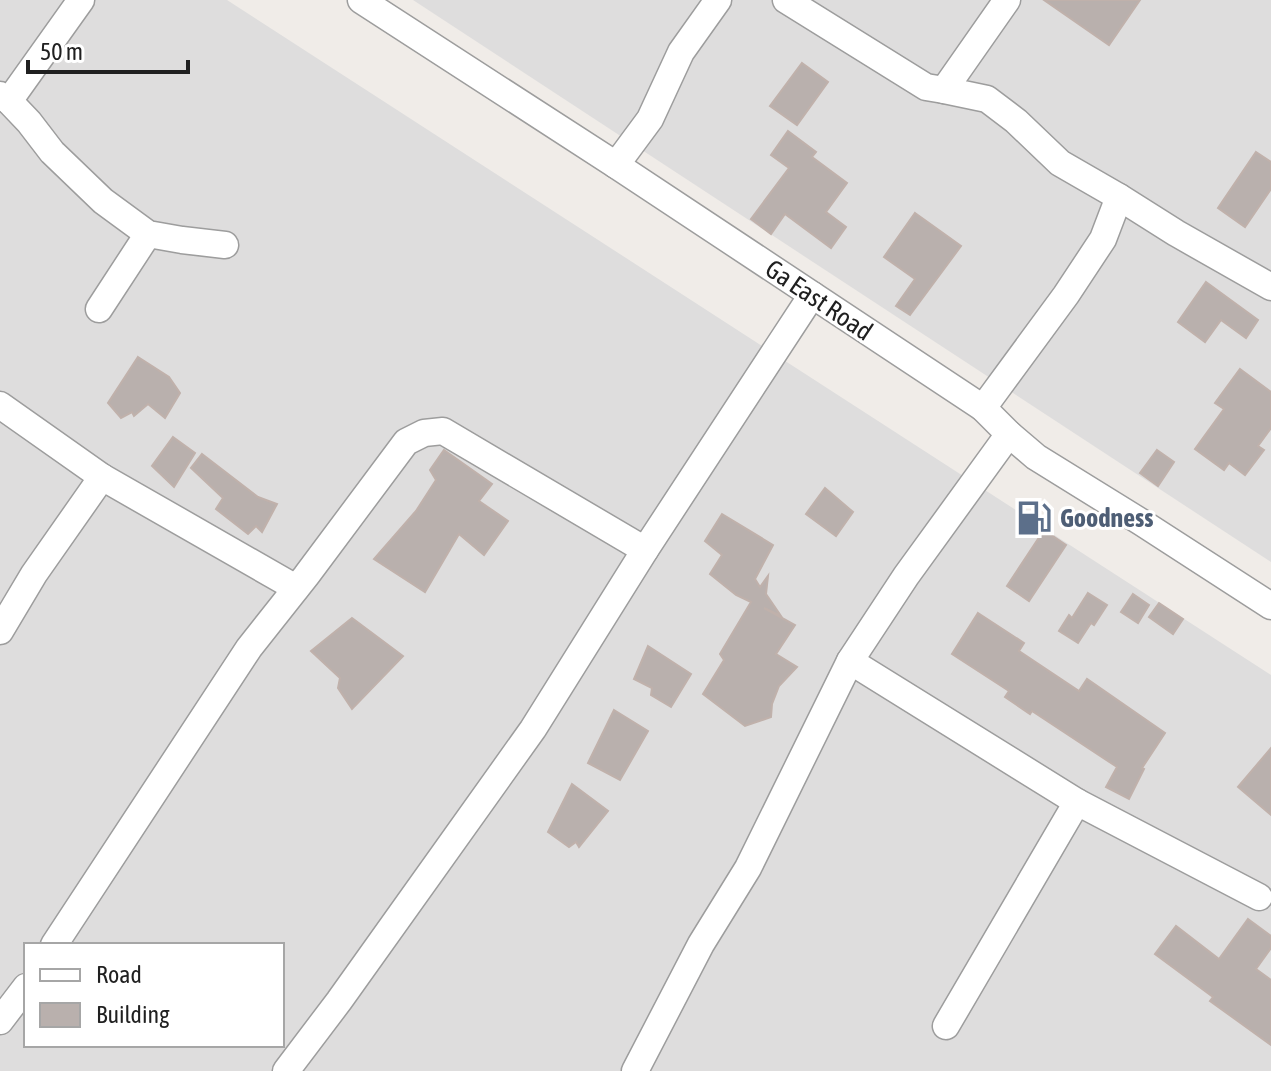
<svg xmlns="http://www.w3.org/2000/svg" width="1271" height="1071" font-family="'Asap Condensed',sans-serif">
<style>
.residential{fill:#dedddd;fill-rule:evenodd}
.building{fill:#b9b0ad;stroke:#c0b1ab;stroke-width:2}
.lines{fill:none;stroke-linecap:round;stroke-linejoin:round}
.minor-casing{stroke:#9d9d9d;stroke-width:29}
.minor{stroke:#fff;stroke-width:26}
.labels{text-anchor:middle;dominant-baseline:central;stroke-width:6;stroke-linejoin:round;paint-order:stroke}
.street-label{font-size:26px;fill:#202020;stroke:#fff}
.service-label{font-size:26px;font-weight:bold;fill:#4e5e75;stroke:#fff;text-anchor:start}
</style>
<rect width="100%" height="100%" fill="#f0ece8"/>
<g class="residential">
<path d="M0,0H227L1271,675V1071H0ZM26,945H282V1045H26Z"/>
<path d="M413,0H1271V562Z"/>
</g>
<g class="building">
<path d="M1044,0H1140L1109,45Z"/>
<path d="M802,63L828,82L797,125L770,106Z"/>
<path d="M788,131L816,152L812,157L847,183L826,212L846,227L831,248L785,214L771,234L751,219L789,168L771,155Z"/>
<path d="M1256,152L1271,162V189L1245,227L1218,208Z"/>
<path d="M915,213L961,246L910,315L896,306L915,279L884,257Z"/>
<path d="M1206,282L1258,320L1246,338L1221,320L1205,342L1178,322Z"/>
<path d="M138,357L169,377L180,393L165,418L148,404L134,416L132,412L121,418L108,403Z"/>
<path d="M1240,369L1271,392V428L1258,446L1264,450L1245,475L1229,463L1224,470L1195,449L1224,409L1215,403Z"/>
<path d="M173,437L195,453L174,487L152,466Z"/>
<path d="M444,450L492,484L479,501L508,521L484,555L459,534L425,592L374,559L416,511L436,480L430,470Z"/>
<path d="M1157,450L1174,462L1158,486L1140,473Z"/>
<path d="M202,454L258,497L277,504L262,532L256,526L248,534L216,509L223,498L191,468Z"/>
<path d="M825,488L853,512L836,536L806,514Z"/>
<path d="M722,514L773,545L755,579L760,587L768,576L766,594L781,616L764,608L795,625L776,654L797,667L779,686L772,704L771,717L745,726L703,694L724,660L720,654L751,602L736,595L710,574L722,555L705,541Z"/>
<path d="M1044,530L1066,545L1029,601L1007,586Z"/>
<path d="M1088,593L1107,605L1094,625L1091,623L1078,643L1059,631L1069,615L1072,618Z"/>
<path d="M1133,594L1149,605L1138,623L1121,612Z"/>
<path d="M1159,603L1183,619L1173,634L1149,617Z"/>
<path d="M978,613L1024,643L1019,651L1079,691L1087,679L1165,733L1142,768L1144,769L1129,799L1106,787L1117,767L1032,711L1030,714L1005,697L1009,691L952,654Z"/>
<path d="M352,618L403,656L352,709L338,688L340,678L311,651Z"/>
<path d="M648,646L691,674L671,707L651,695L652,688L634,679Z"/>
<path d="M614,710L648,731L620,780L588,763Z"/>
<path d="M1271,748V815L1238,787Z"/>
<path d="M572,784L608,811L579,847L576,842L569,847L548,832Z"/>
<path d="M1248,919L1271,936V948L1256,969L1271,980V1045L1210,1001L1213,997L1155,954L1176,926L1219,959Z"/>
</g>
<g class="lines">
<g class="minor-casing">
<g id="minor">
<path d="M361,0L616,165L983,408L1009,434L1036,457L1141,522L1271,606"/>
<path d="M786,0L926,87L944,90"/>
<path d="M0,95L9,101L29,122L52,152L103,201L148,234L182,240L225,245"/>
<path d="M9,101L81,0"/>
<path d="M616,165L650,119L681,52L718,0"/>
<path d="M1119,197L1176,233L1271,287"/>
<path d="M99,309L148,234"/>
<path d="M0,405L102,477L296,588"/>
<path d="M983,408L1066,295L1103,239L1119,197L1060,163L1016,121L987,99L944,90L1007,0"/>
<path d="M0,631L34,574L102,477"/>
<path d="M850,661L1077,802L1259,897"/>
<path d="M54,945L249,648L306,576L406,442L424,433L443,431L645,550"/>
<path d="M0,1021L26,987"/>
<path d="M946,1026L1077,802"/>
<path d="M286,1071L339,1001L533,729L645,550L812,295"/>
<path d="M635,1071L701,944L748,868L850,661L906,576L1009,434"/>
</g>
</g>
<use href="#minor" class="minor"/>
</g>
<defs>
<g id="fuel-bare" transform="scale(2.76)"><path d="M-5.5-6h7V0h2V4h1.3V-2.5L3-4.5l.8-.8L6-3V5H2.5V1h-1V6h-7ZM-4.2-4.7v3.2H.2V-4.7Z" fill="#5c6f8a" stroke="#fff" stroke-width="2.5" paint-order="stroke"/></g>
</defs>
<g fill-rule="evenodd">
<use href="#fuel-bare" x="1034" y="518"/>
</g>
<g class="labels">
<g class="street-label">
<text transform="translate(819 300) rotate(34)">Ga East Road</text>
</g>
<g class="service-label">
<text x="1060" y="518">Goodness</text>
</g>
</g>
<rect x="24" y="943" width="260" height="104" fill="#ffffff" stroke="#a6a6a6" stroke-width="2"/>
<rect x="40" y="969" width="40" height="12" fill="#ffffff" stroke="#a6a6a6" stroke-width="2"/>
<text x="96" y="983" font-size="24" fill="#202020">Road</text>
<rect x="40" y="1003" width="40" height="24" fill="#b9b0ad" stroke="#a6a6a6" stroke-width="2"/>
<text x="96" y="1023" font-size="24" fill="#202020">Building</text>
<path d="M28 60v12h160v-12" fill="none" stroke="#202020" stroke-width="4"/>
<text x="40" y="60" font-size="24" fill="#202020" stroke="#ffffff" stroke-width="6" paint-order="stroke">50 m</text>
</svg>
